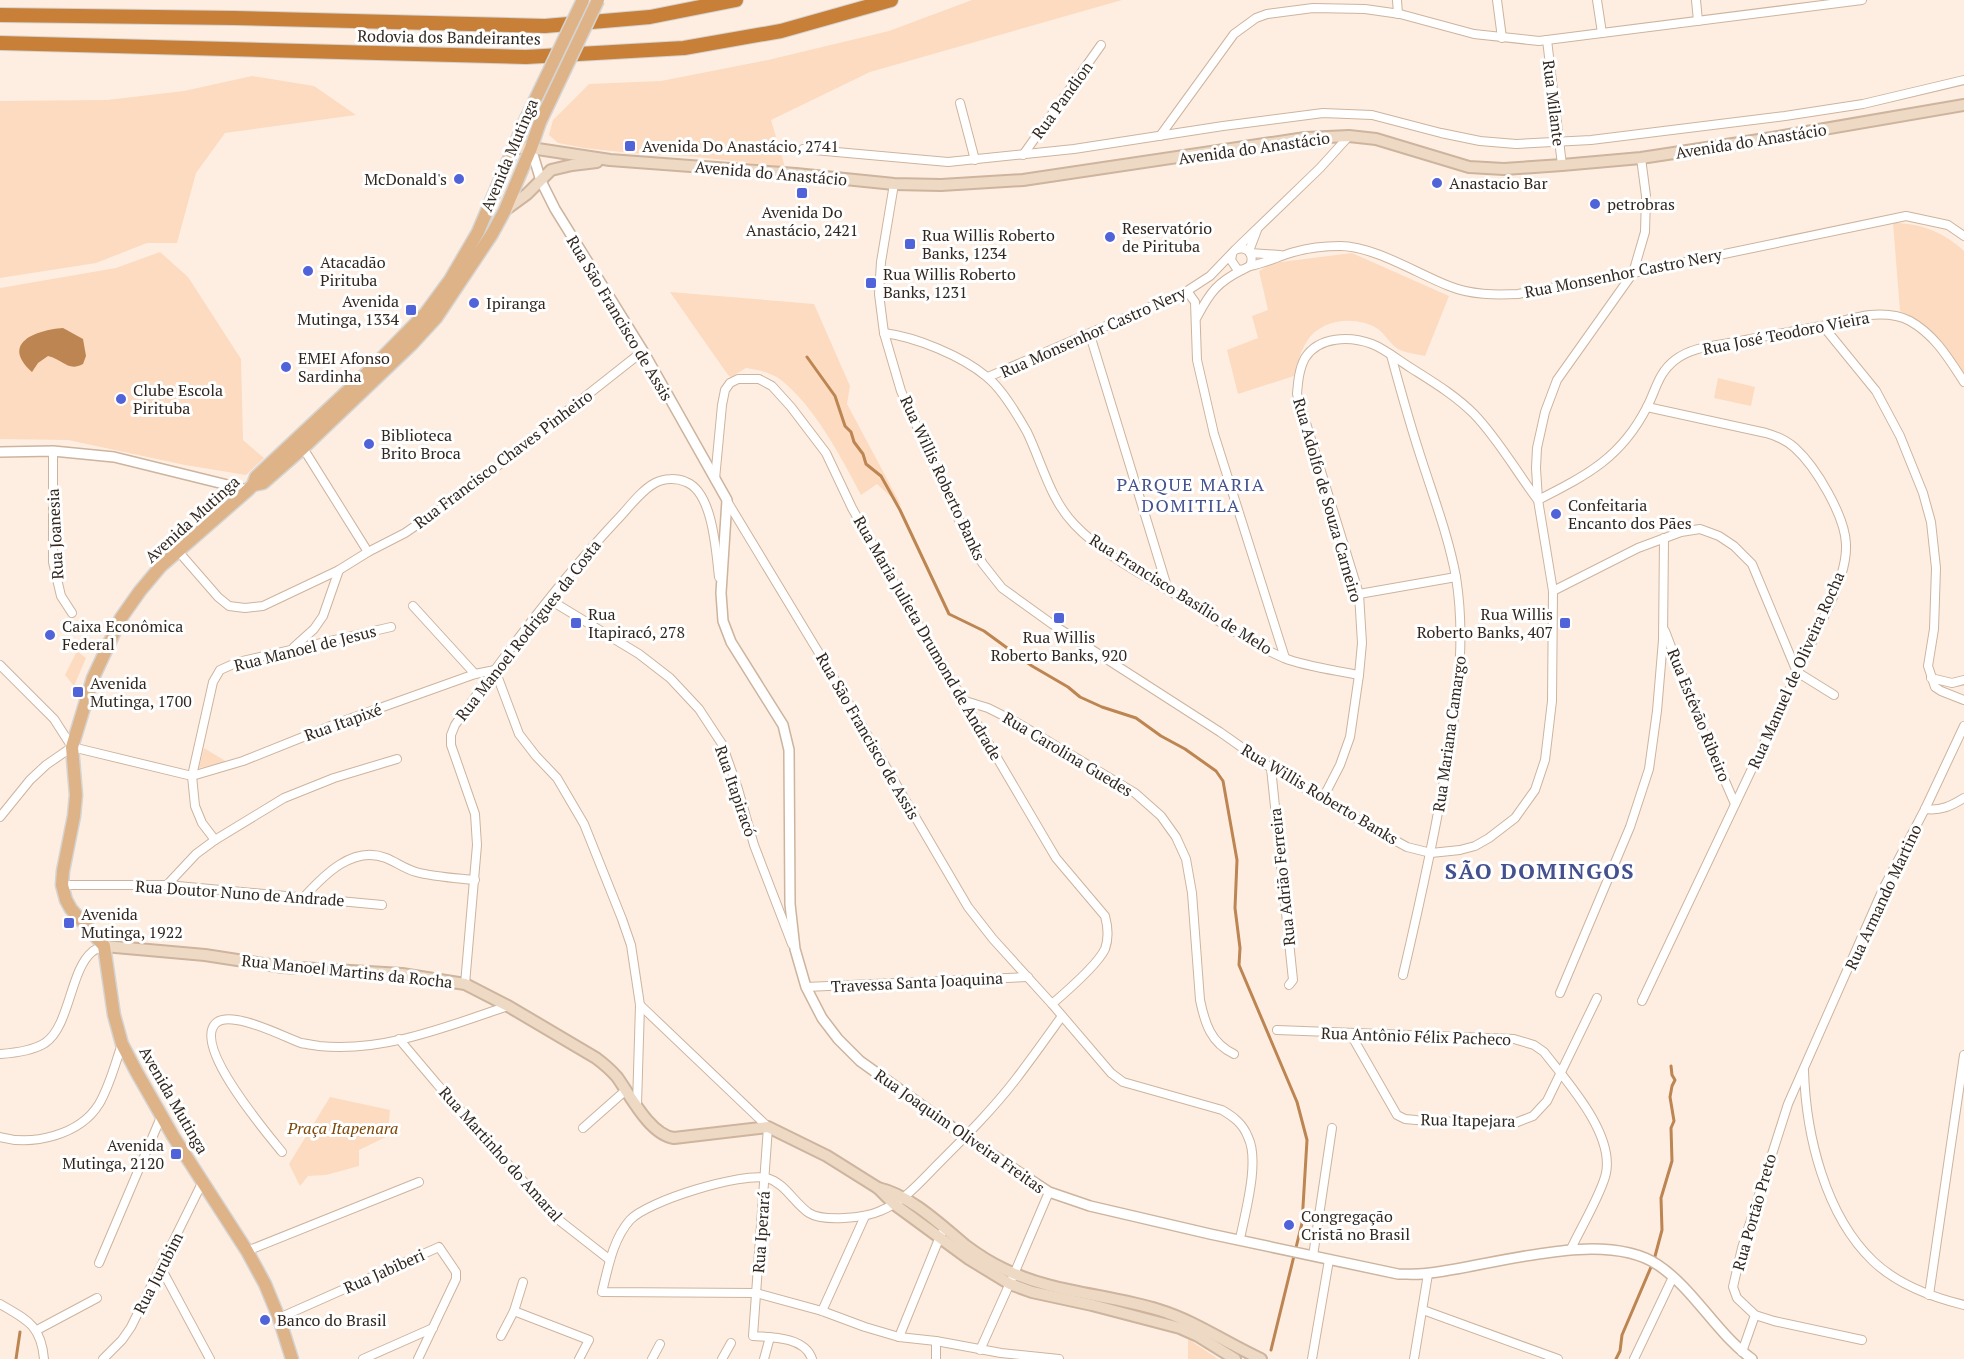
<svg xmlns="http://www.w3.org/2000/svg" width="1964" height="1359" font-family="'PT Serif',serif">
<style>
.green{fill:#fcdbc0}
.water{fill:#bc8552}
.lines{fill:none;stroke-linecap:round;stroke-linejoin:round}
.stream{stroke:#bc8552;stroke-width:3}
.minor-casing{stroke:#cdb49e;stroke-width:10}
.tertiary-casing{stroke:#cdb49e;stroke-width:12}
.secondary-casing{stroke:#cdb49e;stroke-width:14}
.primary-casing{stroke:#d6d4d2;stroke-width:15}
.motorway-casing{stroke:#d6d4d2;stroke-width:16}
.minor{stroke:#fff;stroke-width:8}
.tertiary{stroke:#fff;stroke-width:9}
.secondary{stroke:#eed9c4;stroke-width:10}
.primary{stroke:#deb388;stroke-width:12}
.motorway{stroke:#c88039;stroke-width:14}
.primary-bridge-casing{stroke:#d6d4d2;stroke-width:15;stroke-linecap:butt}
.primary-bridge{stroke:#deb388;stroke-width:12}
.poi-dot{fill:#5163d9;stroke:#fff;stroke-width:2}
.labels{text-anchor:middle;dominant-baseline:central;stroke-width:6;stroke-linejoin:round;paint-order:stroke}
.street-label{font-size:16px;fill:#31271f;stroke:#fff}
.poi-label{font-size:16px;fill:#31271f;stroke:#fff;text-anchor:start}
.park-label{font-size:16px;font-style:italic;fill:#7d4707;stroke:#fff}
.neighbourhood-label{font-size:18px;letter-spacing:1.5px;fill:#44518e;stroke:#fff}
.district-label{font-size:22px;font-weight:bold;letter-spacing:1.5px;fill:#44518e;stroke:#fff}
</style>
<rect width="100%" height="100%" fill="#feeee1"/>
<g class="green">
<path d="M972,0H1122L870,72L771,120L785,167L688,156L630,153L584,148L558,143L549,135L553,120L589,84L661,81L768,60L889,31Z"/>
<path d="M252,76L314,86L356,115L225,133L196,173L177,243H147L96,263L0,278V101L107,100L184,91Z"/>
<path d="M1893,223C1921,223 1943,232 1964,251V375C1944,346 1932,327 1900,311Z"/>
<path d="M160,252L188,277L241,359L243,440L264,458L246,475L185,465L68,440L0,439V288L116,268Z"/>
<path d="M1352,253L1449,296L1425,356C1417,354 1405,353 1398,349C1390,344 1385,334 1378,329C1356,315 1321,319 1307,341C1300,352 1297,364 1294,376L1238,394L1227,350L1258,338L1252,316L1268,310L1259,271L1273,263Z"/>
<path d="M670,292L814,304L850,386L847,404L902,507L877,484L861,495C841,457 815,407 781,380C771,372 758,370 746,368L731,377L728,375Z"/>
<path d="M1718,378L1755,387L1751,406L1714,398Z"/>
<path d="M77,651L86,658L74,686L65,675Z"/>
<path d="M204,748L227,762L199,768Z"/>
<path d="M330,1097L390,1110L388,1136L359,1150V1166L326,1175L308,1176L300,1186L289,1164Z"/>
<path d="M1188,1339L1218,1359H1188Z"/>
</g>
<path class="water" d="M63,328L83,339L86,356L83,364C68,372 64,360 48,356L38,363L32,372C0,343 36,330 63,328Z"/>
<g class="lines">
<g class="stream">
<path d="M807,357L835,396L845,426L851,432L854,442L863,454L866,464L881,476L900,510L949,614L984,631L1032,666L1068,687L1080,697L1102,707L1136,718L1161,736L1185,749L1216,771L1223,781L1237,860L1235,908L1240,948L1239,965L1297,1102L1307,1140L1302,1223L1271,1350"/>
<path d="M16,1359L20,1332"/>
<path d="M1616,1359L1620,1351L1622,1335L1654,1260L1662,1230L1661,1198L1672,1161L1671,1128L1674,1121L1670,1097L1672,1086L1675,1080L1672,1075L1671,1066"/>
</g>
<g class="minor-casing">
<g id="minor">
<path d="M1397,0L1398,14"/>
<path d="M1497,0L1502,38"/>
<path d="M1597,0L1602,33"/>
<path d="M1696,0L1698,21"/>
<path d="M1547,40L1562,165"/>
<path d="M960,103L975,160"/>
<path d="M1160,136L1234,34L1256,18L1267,14L1313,8L1365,9L1400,14L1474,34L1539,41L1862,0"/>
<path d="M803,149L948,162L1074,149L1223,126L1323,113L1372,115L1441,133L1480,141L1516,144L1591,140L1785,116L1863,104L1964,80"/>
<path d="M1023,155L1101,45"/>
<path d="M894,184L881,262L879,294L884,333L901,391L969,542L983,564L1002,588L1052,624L1220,732L1271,768L1365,824L1407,847L1431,853L1460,850L1475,846L1489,838L1515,818L1535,790L1545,760L1552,701L1553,591L1538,500L1536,468L1537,448L1545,412L1557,380L1633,273L1645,232L1646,196L1641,158"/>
<path d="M1236,249L1320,168L1349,136"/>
<path d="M1249,251L1257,230"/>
<path d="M1250,253L1280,255"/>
<path d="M1250,266C1266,263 1279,256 1294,252C1308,248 1326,246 1340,246C1374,246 1418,274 1449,286C1471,295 1495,295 1518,294L1633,273L1906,216L1948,225L1964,236"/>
<path d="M1187,291L1195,302L1197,360L1214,434L1285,658"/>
<path d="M1197,317C1210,292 1218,282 1242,270"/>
<path d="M1823,326L1876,391L1900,436L1923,493L1931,522L1936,568L1934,629L1928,666L1935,687L1941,691L1964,700"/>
<path d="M884,333C916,337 962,356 987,377C1001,388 1018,416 1027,432C1042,463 1050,499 1074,524C1105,557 1152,580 1190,603C1221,622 1251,644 1284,658C1307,667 1335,670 1359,675"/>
<path d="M1090,335L1168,590"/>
<path d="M1391,355C1401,392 1411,428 1423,464C1435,501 1449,539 1456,577C1465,633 1459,689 1450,744C1438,822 1421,898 1403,975"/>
<path d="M988,377L1187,291L1210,276L1235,250C1247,245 1255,254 1250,266L1242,270L1237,269L1231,260L1232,255"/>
<path d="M303,448L368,552"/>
<path d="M53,451V562L61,596L72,613"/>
<path d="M715,479L722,405L725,390L730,383L738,379H759L772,386L791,407L826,453L852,508L896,586L1056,858L1105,916C1108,927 1109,938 1105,949C1098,964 1066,992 1052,1004"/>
<path d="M1538,500C1587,475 1621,458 1647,407C1656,390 1658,373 1675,360C1693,346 1717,346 1740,341C1767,336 1794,331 1821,326C1837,323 1853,317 1870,315C1882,314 1899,315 1910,321C1935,335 1949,359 1964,382"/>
<path d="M727,501L828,668L968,907L993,939L1052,1004L1111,1073L1123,1082L1222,1110C1234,1117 1243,1124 1248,1137C1260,1161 1245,1213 1240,1239"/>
<path d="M178,551L218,597L229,606L245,608L263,606L339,570L368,552L405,533L462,494L643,351"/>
<path d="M1553,591L1638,548L1681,532L1700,529L1719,536L1734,546L1752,564L1797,672L1834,695"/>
<path d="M1359,594L1456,577"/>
<path d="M550,600L639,654L670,678L699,709L722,744L738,789L754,845L792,944"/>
<path d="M413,606L475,674"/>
<path d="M1665,631L1702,728L1735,804"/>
<path d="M294,647L314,629L323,616L339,570"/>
<path d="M0,665L54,719L72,747"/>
<path d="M1931,678L1952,683L1964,680"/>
<path d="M962,700L988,708L1016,722L1135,793L1161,816L1176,837L1186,859L1192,893L1200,1000C1205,1024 1211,1043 1234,1054"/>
<path d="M72,747L192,776L243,761L338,723L475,674L495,670L519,734L536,756L557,778L584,824L622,919L631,945L640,1005L637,1105"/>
<path d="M1271,768L1293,980L1289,985"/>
<path d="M1323,798L1340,765L1350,737L1359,675L1362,643L1359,594L1297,394C1298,382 1299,369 1305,358C1319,336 1350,336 1372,344C1385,349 1398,360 1411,368C1433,382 1455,395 1474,414C1498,439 1516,471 1537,499"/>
<path d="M1925,809C1941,811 1951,806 1964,798"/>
<path d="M0,817L30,780L46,765L72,747"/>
<path d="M215,840L202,823L195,806L192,776L213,682L220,670L238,662L391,627"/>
<path d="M62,885H167L382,905"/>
<path d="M167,885L196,854L215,840L284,798L334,778L397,759"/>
<path d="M304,897C324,875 353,845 386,858C396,862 405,869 416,872C434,877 456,878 475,880"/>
<path d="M465,984L477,845L475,814L451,745V735L455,725C505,655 557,584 616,521C628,509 640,491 655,483C664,478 677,478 686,482C713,492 716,552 719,577"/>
<path d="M806,987L1028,977"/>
<path d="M1560,993L1630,827L1649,769L1657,711L1663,640L1664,538"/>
<path d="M1642,1001L1829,606C1837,588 1847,565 1846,544C1845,516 1816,467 1795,448C1786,440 1777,436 1766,433L1647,407"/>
<path d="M640,1005L768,1127L753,1336C772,1337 805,1337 812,1359"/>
<path d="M1277,1030L1514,1039L1534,1045L1544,1052C1567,1082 1614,1133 1606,1173C1602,1193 1580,1229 1571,1249"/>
<path d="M1350,1033L1397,1115L1405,1119L1416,1120L1504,1124L1515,1123L1533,1116L1547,1101L1597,998"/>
<path d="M399,1039L437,1084L555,1217L610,1260"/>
<path d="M0,1054C15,1053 32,1051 45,1043C70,1026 70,970 92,952C95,949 100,948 104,946"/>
<path d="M1804,1071C1806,1135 1825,1215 1873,1261C1898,1285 1931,1297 1964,1305"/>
<path d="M583,1128L626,1090"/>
<path d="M0,1137C33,1146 80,1135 99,1104C110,1085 115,1064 122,1044"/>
<path d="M282,1152C266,1132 194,1048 215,1024C229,1008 284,1037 301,1043C306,1044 313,1045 319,1046C382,1053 449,1026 508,1006"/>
<path d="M247,1251L419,1182"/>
<path d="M1313,1256L1332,1128"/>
<path d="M99,1263L161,1117"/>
<path d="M161,1268L210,1359"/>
<path d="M1929,1295L1964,1055"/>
<path d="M0,1304C27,1320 41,1325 44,1359"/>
<path d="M1423,1310L1558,1359"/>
<path d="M514,1311L589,1340L579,1359"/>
<path d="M822,1311L865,1216"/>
<path d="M279,1318L439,1247L456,1272V1279L418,1359"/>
<path d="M37,1330L97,1298"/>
<path d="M501,1336L514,1311L523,1282"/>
<path d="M899,1337L941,1234"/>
<path d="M1862,1340L1774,1321L1755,1315L1737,1298L1733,1287L1742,1248L1788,1104L1884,887L1925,809L1964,726"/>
<path d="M936,1341V1359"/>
<path d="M980,1350L1014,1274L1049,1192"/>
<path d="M1742,1352L1755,1315"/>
<path d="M103,1359L122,1340L131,1327L203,1181"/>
<path d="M363,1359L433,1328"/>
<path d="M652,1359L660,1344"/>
<path d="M722,1359L731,1343"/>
<path d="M764,1359L770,1337"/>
<path d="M1059,1359L1001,1353L936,1341L899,1337L865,1327L822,1311L756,1293L602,1292C608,1268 613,1239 630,1220C647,1201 742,1172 767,1178C785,1183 794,1203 809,1213C823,1222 865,1218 880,1211C905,1201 921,1181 939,1163C966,1136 993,1109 1016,1079C1032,1058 1047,1037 1062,1016"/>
<path d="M1312,1359L1329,1260"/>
<path d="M1414,1359L1428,1274"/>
<path d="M1634,1359L1673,1277"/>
</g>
</g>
<g class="tertiary-casing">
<g id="tertiary">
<path d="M531,148L541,181L555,209L643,351L727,500L721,593L723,621L731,642L783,725L789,750L790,904L795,949L806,987L822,1018L838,1039L860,1061L966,1137L1049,1192L1090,1206L1210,1234L1398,1274C1409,1274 1420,1275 1430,1273C1493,1266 1603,1228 1658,1265C1694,1289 1716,1333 1752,1359"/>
<path d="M0,452L53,451L114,457L248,490"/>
</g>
</g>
<g class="secondary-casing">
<g id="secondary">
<path d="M514,148H531L610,160L796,174L894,184L941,185L1023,180L1305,138L1349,136L1376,139L1469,167L1504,169L1562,165L1641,158L1772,138L1964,105"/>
<path d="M505,210L527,194L551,170L572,165L597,162"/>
<path d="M104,946L205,955L283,967L402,974L465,984L508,1006L596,1058C604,1064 610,1069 617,1077C630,1095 650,1135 674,1138L768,1127L827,1156L878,1188L894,1204L969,1259L1010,1284L1032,1292L1092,1305L1180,1328L1198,1336L1235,1359"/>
<path d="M878,1188C910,1195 941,1225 965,1245C977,1254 991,1263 1004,1269C1052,1293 1108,1294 1159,1310C1195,1321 1226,1343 1261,1359"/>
</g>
</g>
<g class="primary-casing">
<g id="primary">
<path d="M253,485L263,483L303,448L412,344L436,318L492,234L505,210L531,148L540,122"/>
<path d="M292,1359L279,1318L265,1284L247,1251L173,1136L136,1071L122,1044L114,1015L104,946L71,909L66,900L62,885L63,871L74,816L76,795L72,747L93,678L121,618L140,591L161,566L248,490L253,485L256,477L372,368L425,314L450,280L478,232L526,119"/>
</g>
</g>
<g class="motorway-casing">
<g id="motorway">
<path d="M0,15L234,18L545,26L650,17L736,0"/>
<path d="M0,43L526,57L684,48L781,31L891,0"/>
</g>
</g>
<use href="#minor" class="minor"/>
<use href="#tertiary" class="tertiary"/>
<use href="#secondary" class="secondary"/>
<use href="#primary" class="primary"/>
<use href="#motorway" class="motorway"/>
<g class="primary-bridge-casing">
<g id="primary-bridge">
<path d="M526,119L583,0"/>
<path d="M540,122L598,0"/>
</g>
</g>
<use href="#primary-bridge" class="primary-bridge"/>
</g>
<g class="poi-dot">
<rect x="624" y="140" width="12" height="12" rx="3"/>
<circle cx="459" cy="179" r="6"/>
<circle cx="1437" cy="183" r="6"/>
<rect x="796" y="187" width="12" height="12" rx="3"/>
<circle cx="1595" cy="204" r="6"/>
<circle cx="1110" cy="237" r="6"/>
<rect x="904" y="238" width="12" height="12" rx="3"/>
<circle cx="308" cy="271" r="6"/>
<rect x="865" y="277" width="12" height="12" rx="3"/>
<circle cx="474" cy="303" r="6"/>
<rect x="405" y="304" width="12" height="12" rx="3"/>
<circle cx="286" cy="367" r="6"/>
<circle cx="121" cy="399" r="6"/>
<circle cx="369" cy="444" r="6"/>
<circle cx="1556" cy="514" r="6"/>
<rect x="1053" y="612" width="12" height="12" rx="3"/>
<rect x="570" y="617" width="12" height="12" rx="3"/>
<rect x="1559" y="617" width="12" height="12" rx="3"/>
<circle cx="50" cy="635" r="6"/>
<rect x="72" y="686" width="12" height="12" rx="3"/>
<rect x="63" y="917" width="12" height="12" rx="3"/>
<rect x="170" y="1148" width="12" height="12" rx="3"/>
<circle cx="1289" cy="1225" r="6"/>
<circle cx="265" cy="1320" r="6"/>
</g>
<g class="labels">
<g class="street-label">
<text transform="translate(449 37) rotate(1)">Rodovia dos Bandeirantes</text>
<text transform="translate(1062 100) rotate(-54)">Rua Pandion</text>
<text transform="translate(1554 103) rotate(83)">Rua Milante</text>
<text transform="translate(1751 141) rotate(-9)">Avenida do Anastácio</text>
<text transform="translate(1254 148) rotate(-8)">Avenida do Anastácio</text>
<text transform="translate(509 155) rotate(-67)">Avenida Mutinga</text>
<text transform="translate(771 173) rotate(5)">Avenida do Anastácio</text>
<text transform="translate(1623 273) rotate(-11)">Rua Monsenhor Castro Nery</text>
<text transform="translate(620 318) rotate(59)">Rua São Francisco de Assis</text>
<text transform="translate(1093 332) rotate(-24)">Rua Monsenhor Castro Nery</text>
<text transform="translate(1786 333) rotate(-11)">Rua José Teodoro Vieira</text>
<text transform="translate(503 459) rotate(-37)">Rua Francisco Chaves Pinheiro</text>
<text transform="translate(943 478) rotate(65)">Rua Willis Roberto Banks</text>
<text transform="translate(1328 500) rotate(74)">Rua Adolfo de Souza Carneiro</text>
<text transform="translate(192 519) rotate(-42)">Avenida Mutinga</text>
<text transform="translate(55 534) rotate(-93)">Rua Joanesia</text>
<text transform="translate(1181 594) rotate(32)">Rua Francisco Basílio de Melo</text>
<text transform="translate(528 630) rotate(-52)">Rua Manoel Rodrigues da Costa</text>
<text transform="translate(928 638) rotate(60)">Rua Maria Julieta Drumond de Andrade</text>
<text transform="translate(305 648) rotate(-14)">Rua Manoel de Jesus</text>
<text transform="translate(1796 670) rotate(-66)">Rua Manuel de Oliveira Rocha</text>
<text transform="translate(1699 715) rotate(68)">Rua Estêvão Ribeiro</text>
<text transform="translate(343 722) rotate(-20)">Rua Itapixé</text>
<text transform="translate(1449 734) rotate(-82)">Rua Mariana Camargo</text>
<text transform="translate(868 736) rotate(60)">Rua São Francisco de Assis</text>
<text transform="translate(1068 754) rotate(31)">Rua Carolina Guedes</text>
<text transform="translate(736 791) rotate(71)">Rua Itapiracó</text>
<text transform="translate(1320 794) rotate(31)">Rua Willis Roberto Banks</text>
<text transform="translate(1282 877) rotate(-96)">Rua Adrião Ferreira</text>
<text transform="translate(240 893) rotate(4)">Rua Doutor Nuno de Andrade</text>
<text transform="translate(1883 897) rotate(-65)">Rua Armando Martino</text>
<text transform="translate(347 971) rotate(6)">Rua Manoel Martins da Rocha</text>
<text transform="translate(917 982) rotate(-3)">Travessa Santa Joaquina</text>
<text transform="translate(1416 1036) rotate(2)">Rua Antônio Félix Pacheco</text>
<text transform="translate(174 1100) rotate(60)">Avenida Mutinga</text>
<text transform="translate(1468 1120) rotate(1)">Rua Itapejara</text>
<text transform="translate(960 1131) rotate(35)">Rua Joaquim Oliveira Freitas</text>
<text transform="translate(501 1154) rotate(48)">Rua Martinho do Amaral</text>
<text transform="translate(1754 1212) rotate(-74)">Rua Portão Preto</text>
<text transform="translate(761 1232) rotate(-86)">Rua Iperará</text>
<text transform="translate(384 1271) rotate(-24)">Rua Jabiberi</text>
<text transform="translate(158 1273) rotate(-63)">Rua Jurubim</text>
</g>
<g class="poi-label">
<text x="642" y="146">Avenida Do Anastácio, 2741</text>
<text x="447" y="179" text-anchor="end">McDonald's</text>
<text x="1449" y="183">Anastacio Bar</text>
<text x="1607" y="204">petrobras</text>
<text x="802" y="212" text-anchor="middle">Avenida Do<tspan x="802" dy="18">Anastácio, 2421</tspan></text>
<text x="1122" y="228">Reservatório<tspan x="1122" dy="18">de Pirituba</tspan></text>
<text x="922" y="235">Rua Willis Roberto<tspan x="922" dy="18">Banks, 1234</tspan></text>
<text x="320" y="262">Atacadão<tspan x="320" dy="18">Pirituba</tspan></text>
<text x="883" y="274">Rua Willis Roberto<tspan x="883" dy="18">Banks, 1231</tspan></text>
<text x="399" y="301" text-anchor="end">Avenida<tspan x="399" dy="18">Mutinga, 1334</tspan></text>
<text x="486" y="303">Ipiranga</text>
<text x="298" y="358">EMEI Afonso<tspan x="298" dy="18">Sardinha</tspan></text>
<text x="133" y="390">Clube Escola<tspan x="133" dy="18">Pirituba</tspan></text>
<text x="381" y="435">Biblioteca<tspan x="381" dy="18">Brito Broca</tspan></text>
<text x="1568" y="505">Confeitaria<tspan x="1568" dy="18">Encanto dos Pães</tspan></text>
<text x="588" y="614">Rua<tspan x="588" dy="18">Itapiracó, 278</tspan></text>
<text x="1553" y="614" text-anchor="end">Rua Willis<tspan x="1553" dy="18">Roberto Banks, 407</tspan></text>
<text x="62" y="626">Caixa Econômica<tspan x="62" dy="18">Federal</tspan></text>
<text x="1059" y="637" text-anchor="middle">Rua Willis<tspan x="1059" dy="18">Roberto Banks, 920</tspan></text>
<text x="90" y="683">Avenida<tspan x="90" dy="18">Mutinga, 1700</tspan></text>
<text x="81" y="914">Avenida<tspan x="81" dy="18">Mutinga, 1922</tspan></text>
<text x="164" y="1145" text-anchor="end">Avenida<tspan x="164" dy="18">Mutinga, 2120</tspan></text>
<text x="1301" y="1216">Congregação<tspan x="1301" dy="18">Cristã no Brasil</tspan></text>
<text x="277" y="1320">Banco do Brasil</text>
</g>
<g class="park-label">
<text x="343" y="1128">Praça Itapenara</text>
</g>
<g class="neighbourhood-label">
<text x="1191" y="484">PARQUE MARIA<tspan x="1191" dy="21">DOMITILA</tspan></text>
</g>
<g class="district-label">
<text x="1540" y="870">SÃO DOMINGOS</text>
</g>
</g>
</svg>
